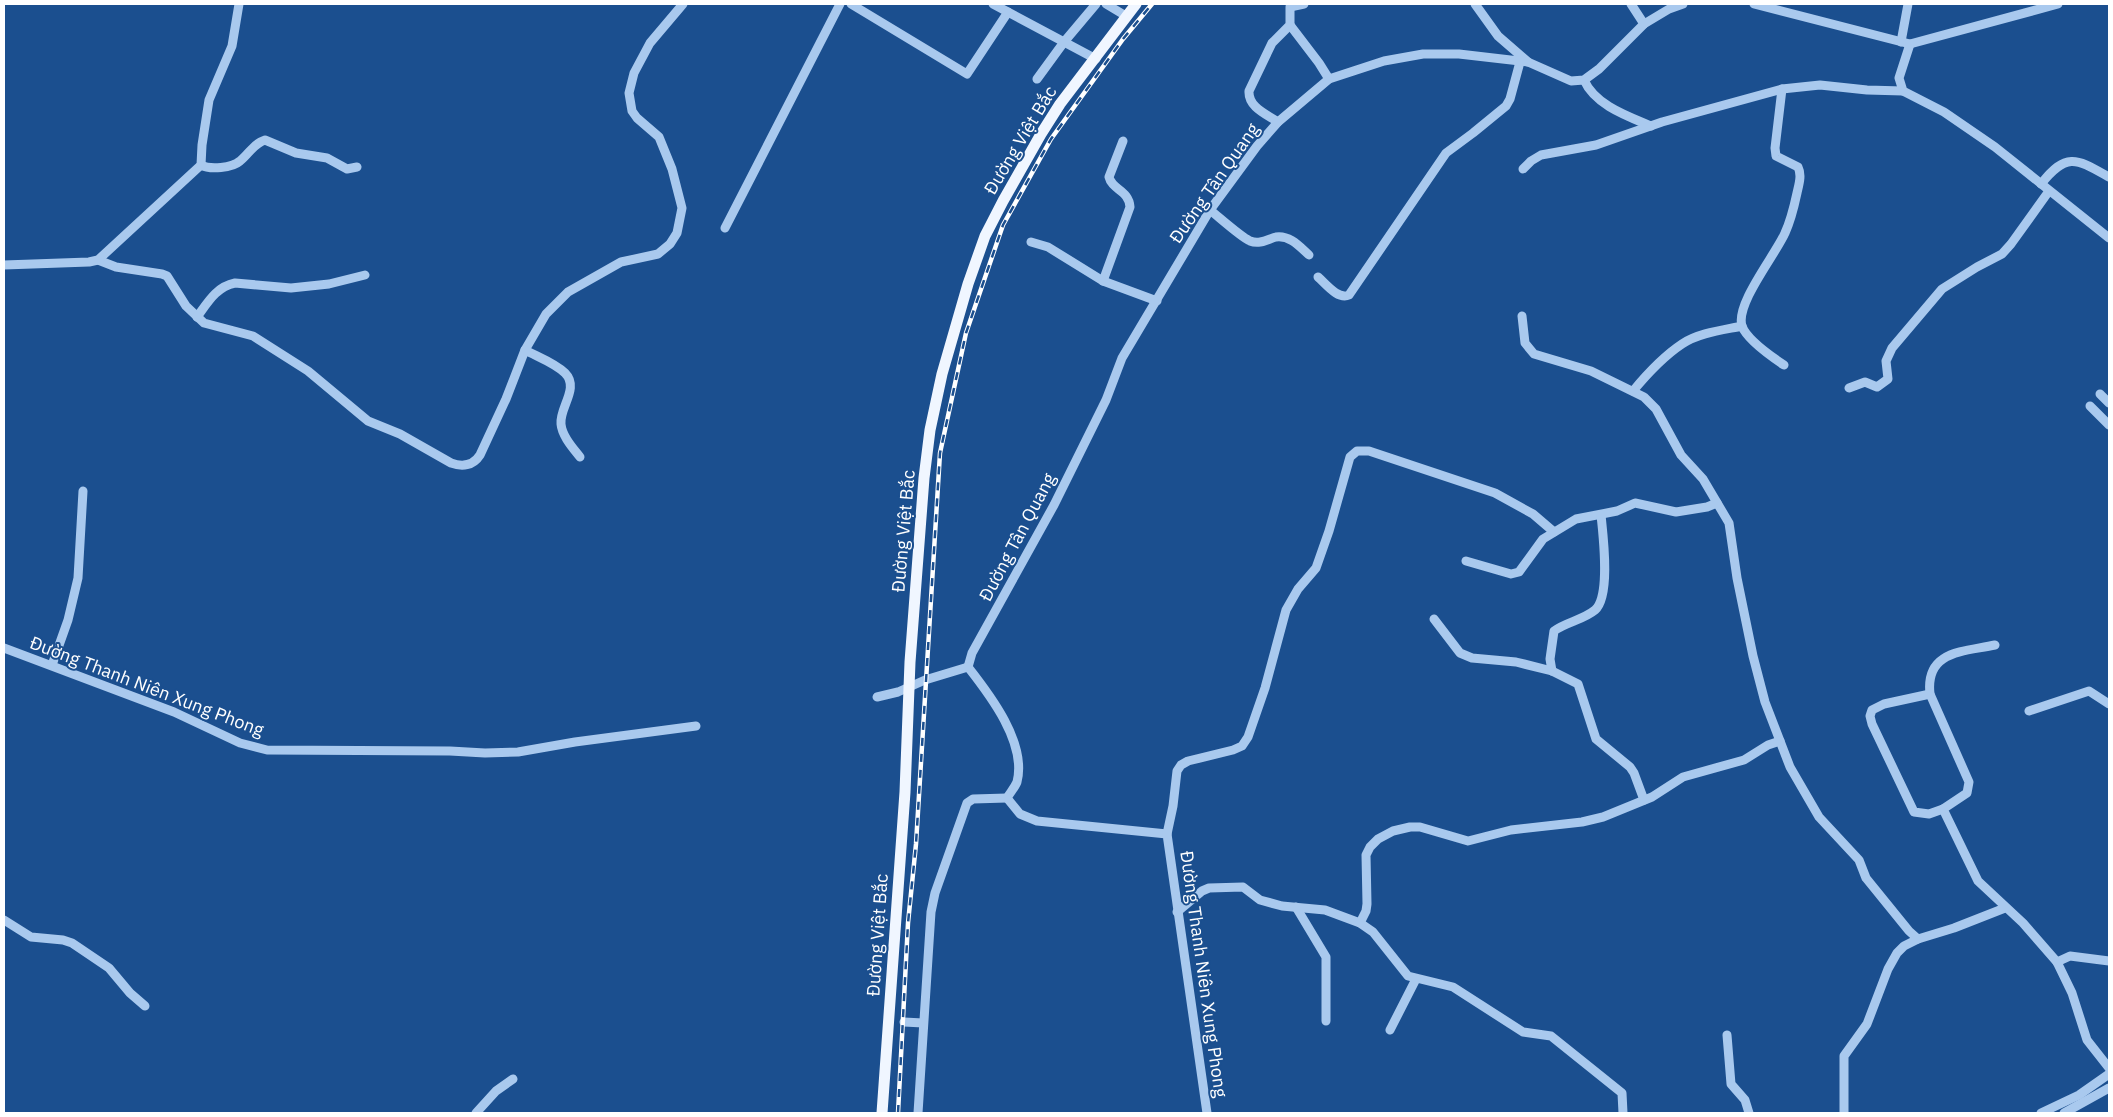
<svg xmlns="http://www.w3.org/2000/svg" width="2113" height="1117" font-family="'IBM Plex Sans',sans-serif">
<style>
.lines{fill:none;stroke-linecap:round;stroke-linejoin:round}
.minor{stroke:#a9c9ee;stroke-width:9}
.major{stroke:#f0f6ff;stroke-width:11}
.rail-casing{stroke:#fff;stroke-width:4.5}
.rail{stroke:#1b4f8f;stroke-width:2.5;stroke-dasharray:8;stroke-linecap:butt}
.labels{text-anchor:middle;dominant-baseline:central;stroke-width:4;stroke-linejoin:round;paint-order:stroke}
.street-label{font-size:18px;fill:#fff;stroke:#1b4f8f}
</style>
<rect width="100%" height="100%" fill="#1b4f8f"/>
<g class="lines">
<g class="minor">
<path d="M851,4L967,74L1008,12"/>
<path d="M993,4L1096,59"/>
<path d="M1106,4L1126,16"/>
<path d="M1475,4L1498,36L1528,62"/>
<path d="M1631,4L1644,24"/>
<path d="M1754,4L1910,44L2058,4"/>
<path d="M1290,25L1319,63L1329,79"/>
<path d="M1901,42L1908,4"/>
<path d="M1910,44L1899,78L1903,91L1944,112L1995,147L2109,238"/>
<path d="M1037,79L1064,42L1096,4"/>
<path d="M1584,80C1595,105 1627,116 1651,126"/>
<path d="M1782,89L1775,148L1776,156L1798,167C1802,175 1799,184 1797,193C1794,207 1791,220 1785,233C1776,254 1735,304 1742,326C1747,340 1772,357 1784,365"/>
<path d="M1278,122C1266,114 1248,107 1249,91L1272,43L1290,25V7L1304,4"/>
<path d="M201,165C210,170 232,168 240,161C249,154 253,144 265,140L296,153L327,158L347,169L357,167"/>
<path d="M1523,169L1531,161L1541,155L1596,145L1662,122L1782,89L1820,85L1867,90L1903,91"/>
<path d="M2041,184C2067,151 2077,159 2109,177"/>
<path d="M1210,210C1220,218 1241,237 1250,241C1260,245 1268,239 1276,237C1290,235 1300,247 1309,255"/>
<path d="M725,228L840,4"/>
<path d="M1031,242L1048,247L1103,281L1157,301"/>
<path d="M98,260L116,267L162,274L167,276L186,306L204,323L253,336L308,371L368,421L400,434L451,463C462,467 473,466 480,455L506,399L525,350L546,314L568,292L621,262L658,254L670,244L677,233L682,208L672,169L659,137L637,118L632,111L629,93L634,73L650,43L683,4"/>
<path d="M4,265L89,262L98,260L201,165L202,145L209,100L232,46L239,4"/>
<path d="M1318,277C1326,284 1338,300 1349,295L1446,153L1473,133L1506,106L1510,99L1520,62"/>
<path d="M1103,281L1130,207C1129,190 1112,190 1109,177L1123,141"/>
<path d="M1522,316L1525,343L1534,354L1591,371L1644,397L1656,409L1681,455L1703,479L1729,523L1737,578L1753,656L1765,702L1790,767L1819,817L1859,860L1866,878L1909,931L1918,939"/>
<path d="M197,317C208,302 216,287 235,283L291,288L329,284L365,275"/>
<path d="M525,350C538,357 555,363 565,373C580,388 559,408 561,424C562,436 573,448 580,457"/>
<path d="M1849,388L1865,382L1877,387L1888,379L1886,361L1892,348L1942,289L1977,267L2002,254L2011,244L2049,191"/>
<path d="M1633,391C1647,374 1664,356 1682,344C1698,333 1723,330 1742,326"/>
<path d="M2100,394L2109,403"/>
<path d="M2090,406L2109,425"/>
<path d="M1466,561L1511,574L1519,572L1543,539L1576,519L1617,511L1635,503L1676,512L1707,507L1717,503"/>
<path d="M1434,619L1460,653L1472,658L1516,662L1552,671L1578,684L1596,739L1630,767L1634,773L1644,800"/>
<path d="M1995,645C1964,652 1925,650 1930,694L1969,782L1967,793L1943,809L1978,881L2023,923L2057,962L2072,993L2087,1040L2109,1068"/>
<path d="M4,648L174,712L240,743L267,750L450,751L485,753L518,752L575,742L696,726"/>
<path d="M52,665L68,620L78,578L83,491"/>
<path d="M968,667L972,653L1054,505L1106,400L1122,358L1210,210L1257,146L1278,122L1329,79L1384,61L1423,54H1459L1528,62L1571,81L1584,80L1599,69L1644,24L1669,9L1683,4"/>
<path d="M968,667C990,695 1027,743 1017,782C1015,787 1010,793 1007,798L1020,814L1037,821L1167,834L1207,1113"/>
<path d="M1552,671L1550,659L1554,631C1566,622 1583,620 1595,610C1611,596 1603,535 1601,515"/>
<path d="M1930,694L1884,704L1872,710L1870,716L1872,724L1914,812L1929,814L1943,809"/>
<path d="M877,697L898,692L925,680L968,667"/>
<path d="M2029,711L2089,691L2109,704"/>
<path d="M1167,834L1173,806L1177,771L1181,765L1188,761L1233,750L1242,746L1248,737L1265,688L1286,610L1298,589L1316,568L1329,531L1350,457L1357,451H1369L1495,493L1533,514L1554,532"/>
<path d="M1296,907L1326,957V1021"/>
<path d="M1177,912L1202,891L1209,888L1243,887L1260,900L1282,906L1325,910L1360,923L1373,932L1408,976L1453,987L1523,1032L1551,1036L1622,1093L1623,1113"/>
<path d="M4,920L31,937L63,940L72,943L109,968L130,993L145,1006"/>
<path d="M1360,923L1366,911L1367,904L1366,855L1370,847L1378,839L1393,831L1410,827H1420L1468,841L1511,830L1582,822L1603,817L1652,797L1683,777L1744,760L1768,745L1780,741"/>
<path d="M2057,962L2070,956L2109,961"/>
<path d="M904,1022L923,1023"/>
<path d="M1390,1030L1416,979"/>
<path d="M1727,1035L1731,1084L1745,1100L1749,1113"/>
<path d="M476,1113L496,1091L513,1079"/>
<path d="M918,1113L931,912L935,893L967,803L973,799L1007,798"/>
<path d="M1844,1113V1056L1867,1024L1888,969L1897,953L1904,946L1918,939L1954,928L2005,908"/>
<path d="M2041,1113L2079,1095L2109,1074"/>
<path d="M2064,1113L2109,1088"/>
</g>
<path class="major" d="M882,1113L905,792L910,662L924,478L930,430L942,374L968,284L985,236L1003,201L1041,134L1060,104L1136,4"/>
<g class="rail-casing">
<path id="rail" d="M898,1113L908,923L916,844L940,453L966,333L1003,225L1051,139L1123,39L1152,4"/>
</g>
<use href="#rail" class="rail"/>
</g>
<g class="labels">
<g class="street-label">
<text transform="translate(1020 140) rotate(-59)">Đường Việt Bắc</text>
<text transform="translate(1214 183) rotate(-55)">Đường Tân Quang</text>
<text transform="translate(903 531) rotate(-85)">Đường Việt Bắc</text>
<text transform="translate(1017 537) rotate(-62)">Đường Tân Quang</text>
<text transform="translate(147 686) rotate(21)">Đường Thanh Niên Xung Phong</text>
<text transform="translate(877 935) rotate(-86)">Đường Việt Bắc</text>
<text transform="translate(1204 974) rotate(82)">Đường Thanh Niên Xung Phong</text>
</g>
</g>
<rect width="2113" height="1117" fill="none" stroke="#ffffff" stroke-width="10"/>
</svg>
